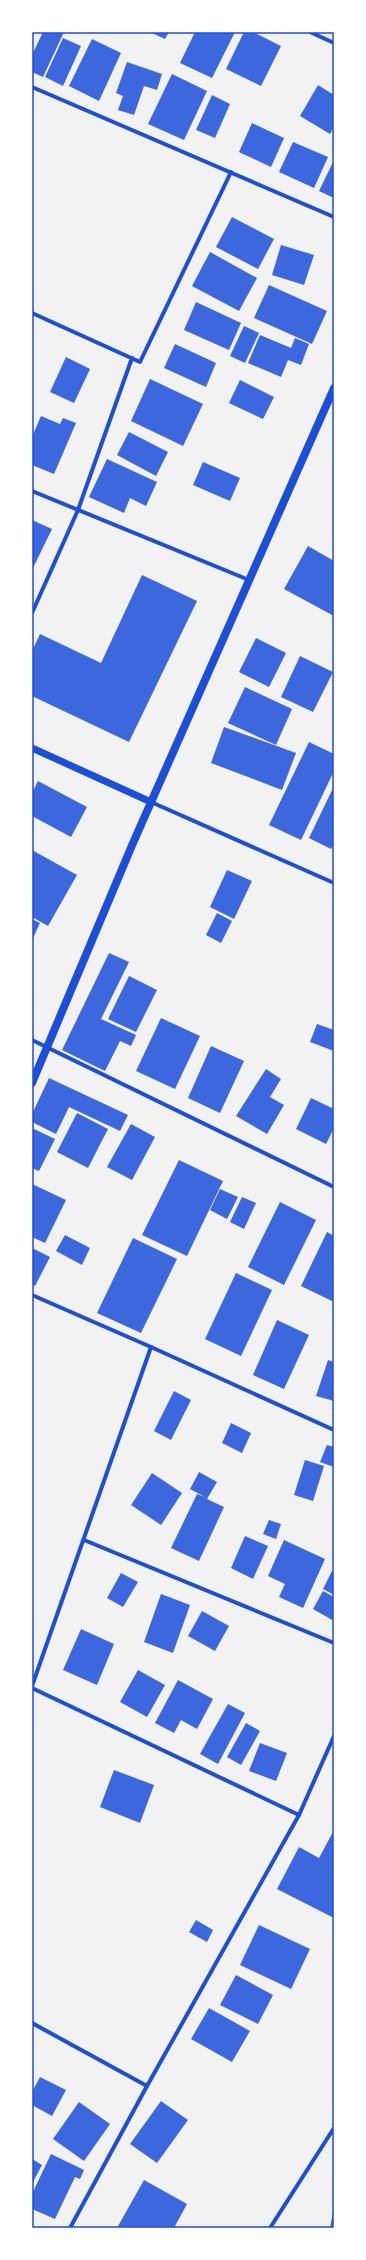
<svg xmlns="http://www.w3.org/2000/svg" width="366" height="2260" font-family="Quicksand,sans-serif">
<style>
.building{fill:#3d67dc}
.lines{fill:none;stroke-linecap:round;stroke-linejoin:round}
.minor{stroke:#1d4ed8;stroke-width:4}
.tertiary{stroke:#1d4ed8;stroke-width:7}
.secondary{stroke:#1d4ed8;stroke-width:8}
.neatline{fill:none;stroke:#1d4ed8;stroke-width:1.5}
</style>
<rect width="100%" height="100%" fill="#f2f2f2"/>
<g class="building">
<path d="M43,32H64L43,77L32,72V55Z"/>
<path d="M150,32H169L165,39Z"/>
<path d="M195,32H235L212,78L180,63Z"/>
<path d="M244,32H253L281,46L261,86L226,69Z"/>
<path d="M63,38L81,46L63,86L45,77Z"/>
<path d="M92,39L121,53L99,101L69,86Z"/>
<path d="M127,62L162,74L157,90L144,86L134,115L118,110L123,96L116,93Z"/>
<path d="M172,74L207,91L184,140L148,124Z"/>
<path d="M318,85L334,95V127L330,134L300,116Z"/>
<path d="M212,95L230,104L215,138L196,130Z"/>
<path d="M252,123L284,138L271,167L239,152Z"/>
<path d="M293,142L328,157L314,188L279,172Z"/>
<path d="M334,160V198L319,191Z"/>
<path d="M232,217L274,239L258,269L216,247Z"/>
<path d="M281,245L314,255L304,285L272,275Z"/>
<path d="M210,252L257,278L239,311L192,286Z"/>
<path d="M269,285L327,311L312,344L254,318Z"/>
<path d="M196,302L241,323L229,350L184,330Z"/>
<path d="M244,326L259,333L245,363L230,356Z"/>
<path d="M260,335L291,348L295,338L309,344L301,365L288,360L281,377L248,363Z"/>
<path d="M175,344L216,363L206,387L164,368Z"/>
<path d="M66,357L90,369L74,403L50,392Z"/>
<path d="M150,379L203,404L183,446L131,421Z"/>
<path d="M240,380L274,397L263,419L229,403Z"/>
<path d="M41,416L60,424L63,418L76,423L54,474L32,465V437Z"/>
<path d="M129,432L168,452L156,476L117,455Z"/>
<path d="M107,459L157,482L146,506L130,498L124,513L89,497Z"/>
<path d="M203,462L240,478L230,501L193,485Z"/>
<path d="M32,520L52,529L32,570Z"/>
<path d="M308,546L334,561V616L284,589Z"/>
<path d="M142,575L197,601L129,742L32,696V651L40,634L101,663Z"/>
<path d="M256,638L286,653L269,687L239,672Z"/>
<path d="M300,656L333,672L313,712L281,697Z"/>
<path d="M245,687L292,709L276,745L228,723Z"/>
<path d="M224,727L296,753L282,790L211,763Z"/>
<path d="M309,742L334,754V771L301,840L269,825Z"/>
<path d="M38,781L87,807L71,837L32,816V793Z"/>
<path d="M334,786V844L331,849L309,838Z"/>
<path d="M32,850L77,875L48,926L32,917Z"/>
<path d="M227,870L252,881L234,919L210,907Z"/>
<path d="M217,913L232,921L221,943L206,935Z"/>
<path d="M32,919L40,923L32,940Z"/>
<path d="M109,953L129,962L101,1019L136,1035L131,1046L120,1041L105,1071L62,1050Z"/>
<path d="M129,976L157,990L136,1032L108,1019Z"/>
<path d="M161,1018L200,1036L175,1089L136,1071Z"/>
<path d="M317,1024L334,1030V1051L310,1042Z"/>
<path d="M211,1046L244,1061L220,1113L188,1098Z"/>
<path d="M266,1069L281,1079L270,1097L284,1105L267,1134L236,1116Z"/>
<path d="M49,1078L128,1115L120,1131L69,1107L56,1134L32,1122V1114Z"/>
<path d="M311,1098L334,1109V1128L326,1144L296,1129Z"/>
<path d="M77,1113L108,1129L88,1168L57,1152Z"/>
<path d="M131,1124L155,1137L132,1180L107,1167Z"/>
<path d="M32,1128L55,1139L39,1171L32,1168Z"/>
<path d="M179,1160L223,1181L187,1256L142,1235Z"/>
<path d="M32,1184L66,1200L45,1243L32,1237Z"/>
<path d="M220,1189L238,1197L227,1219L210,1210Z"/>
<path d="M242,1197L256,1203L244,1229L230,1222Z"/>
<path d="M280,1202L316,1220L284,1285L248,1267Z"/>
<path d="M327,1232L334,1236V1302L301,1286Z"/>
<path d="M65,1235L90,1248L82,1265L56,1251Z"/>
<path d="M133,1238L177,1259L141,1333L97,1313Z"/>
<path d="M32,1248L50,1257L35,1286L32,1284Z"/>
<path d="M236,1273L272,1290L241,1356L205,1339Z"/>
<path d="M277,1320L309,1335L284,1389L253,1375Z"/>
<path d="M328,1360L334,1362V1401L316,1396Z"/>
<path d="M174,1391L191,1400L171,1440L154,1431Z"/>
<path d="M231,1423L251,1433L242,1453L222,1443Z"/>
<path d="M327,1445L334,1447V1467L320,1462Z"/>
<path d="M305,1460L324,1466L313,1501L294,1495Z"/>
<path d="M199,1472L217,1482L207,1499L224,1507L199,1561L171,1548L197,1494L205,1497L190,1489Z"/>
<path d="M152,1473L182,1493L161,1525L131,1505Z"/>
<path d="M269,1520L281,1524L276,1539L263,1534Z"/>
<path d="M245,1536L268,1546L253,1579L231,1568Z"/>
<path d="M284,1540L325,1559L303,1608L279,1597L285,1584L268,1576Z"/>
<path d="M332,1571L334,1572V1595L323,1589Z"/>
<path d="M121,1573L138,1582L123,1607L107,1598Z"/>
<path d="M323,1591L334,1597V1621L313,1609Z"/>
<path d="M161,1594L190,1605L173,1653L144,1642Z"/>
<path d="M202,1611L229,1626L215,1651L188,1636Z"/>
<path d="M81,1629L114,1644L97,1685L63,1670Z"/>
<path d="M138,1670L165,1685L147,1717L120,1702Z"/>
<path d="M178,1680L213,1699L197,1729L181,1720L174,1733L155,1723Z"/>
<path d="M228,1704L245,1713L218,1764L200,1754Z"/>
<path d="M246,1723L260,1731L241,1765L227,1757Z"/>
<path d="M260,1743L287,1753L276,1781L249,1771Z"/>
<path d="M114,1770L154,1785L140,1823L100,1807Z"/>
<path d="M334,1830V1918L277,1889L299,1847L319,1858Z"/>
<path d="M196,1920L213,1930L207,1942L189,1932Z"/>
<path d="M259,1925L310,1949L291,1989L240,1965Z"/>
<path d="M236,1975L273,1995L258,2024L220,2005Z"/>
<path d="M209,2008L250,2031L232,2062L191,2039Z"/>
<path d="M40,2077L66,2090L52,2116L32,2105V2092Z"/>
<path d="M161,2101L188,2120L157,2163L130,2144Z"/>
<path d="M79,2102L110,2124L84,2161L53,2139Z"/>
<path d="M51,2154L84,2170L80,2179L75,2177L55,2219L32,2209V2194Z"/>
<path d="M32,2159L42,2165L32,2184Z"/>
<path d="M144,2180L187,2204L174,2228H117Z"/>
<path d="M333,2212L334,2228H330Z"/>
</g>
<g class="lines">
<g class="minor">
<path d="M310,32L334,43"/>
<path d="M32,87L334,217"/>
<path d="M32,313L140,362L231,172"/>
<path d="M32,491L249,580"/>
<path d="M32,613L78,510L132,358"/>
<path d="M151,802L334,883"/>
<path d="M32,1040L334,1187"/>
<path d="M32,1295L151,1347L334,1430"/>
<path d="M84,1540L334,1643"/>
<path d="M32,1686L151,1347"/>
<path d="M32,1688L299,1815"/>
<path d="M32,2023L147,2086"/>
<path d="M70,2228L147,2086L299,1815L334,1736"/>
<path d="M270,2228L334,2128"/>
</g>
<path class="tertiary" d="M32,748L151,802"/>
<path class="secondary" d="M32,1083L133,843L334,388"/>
</g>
<rect width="366" height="2260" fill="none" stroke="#ffffff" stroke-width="66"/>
<rect x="33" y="33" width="300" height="2194" class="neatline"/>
</svg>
